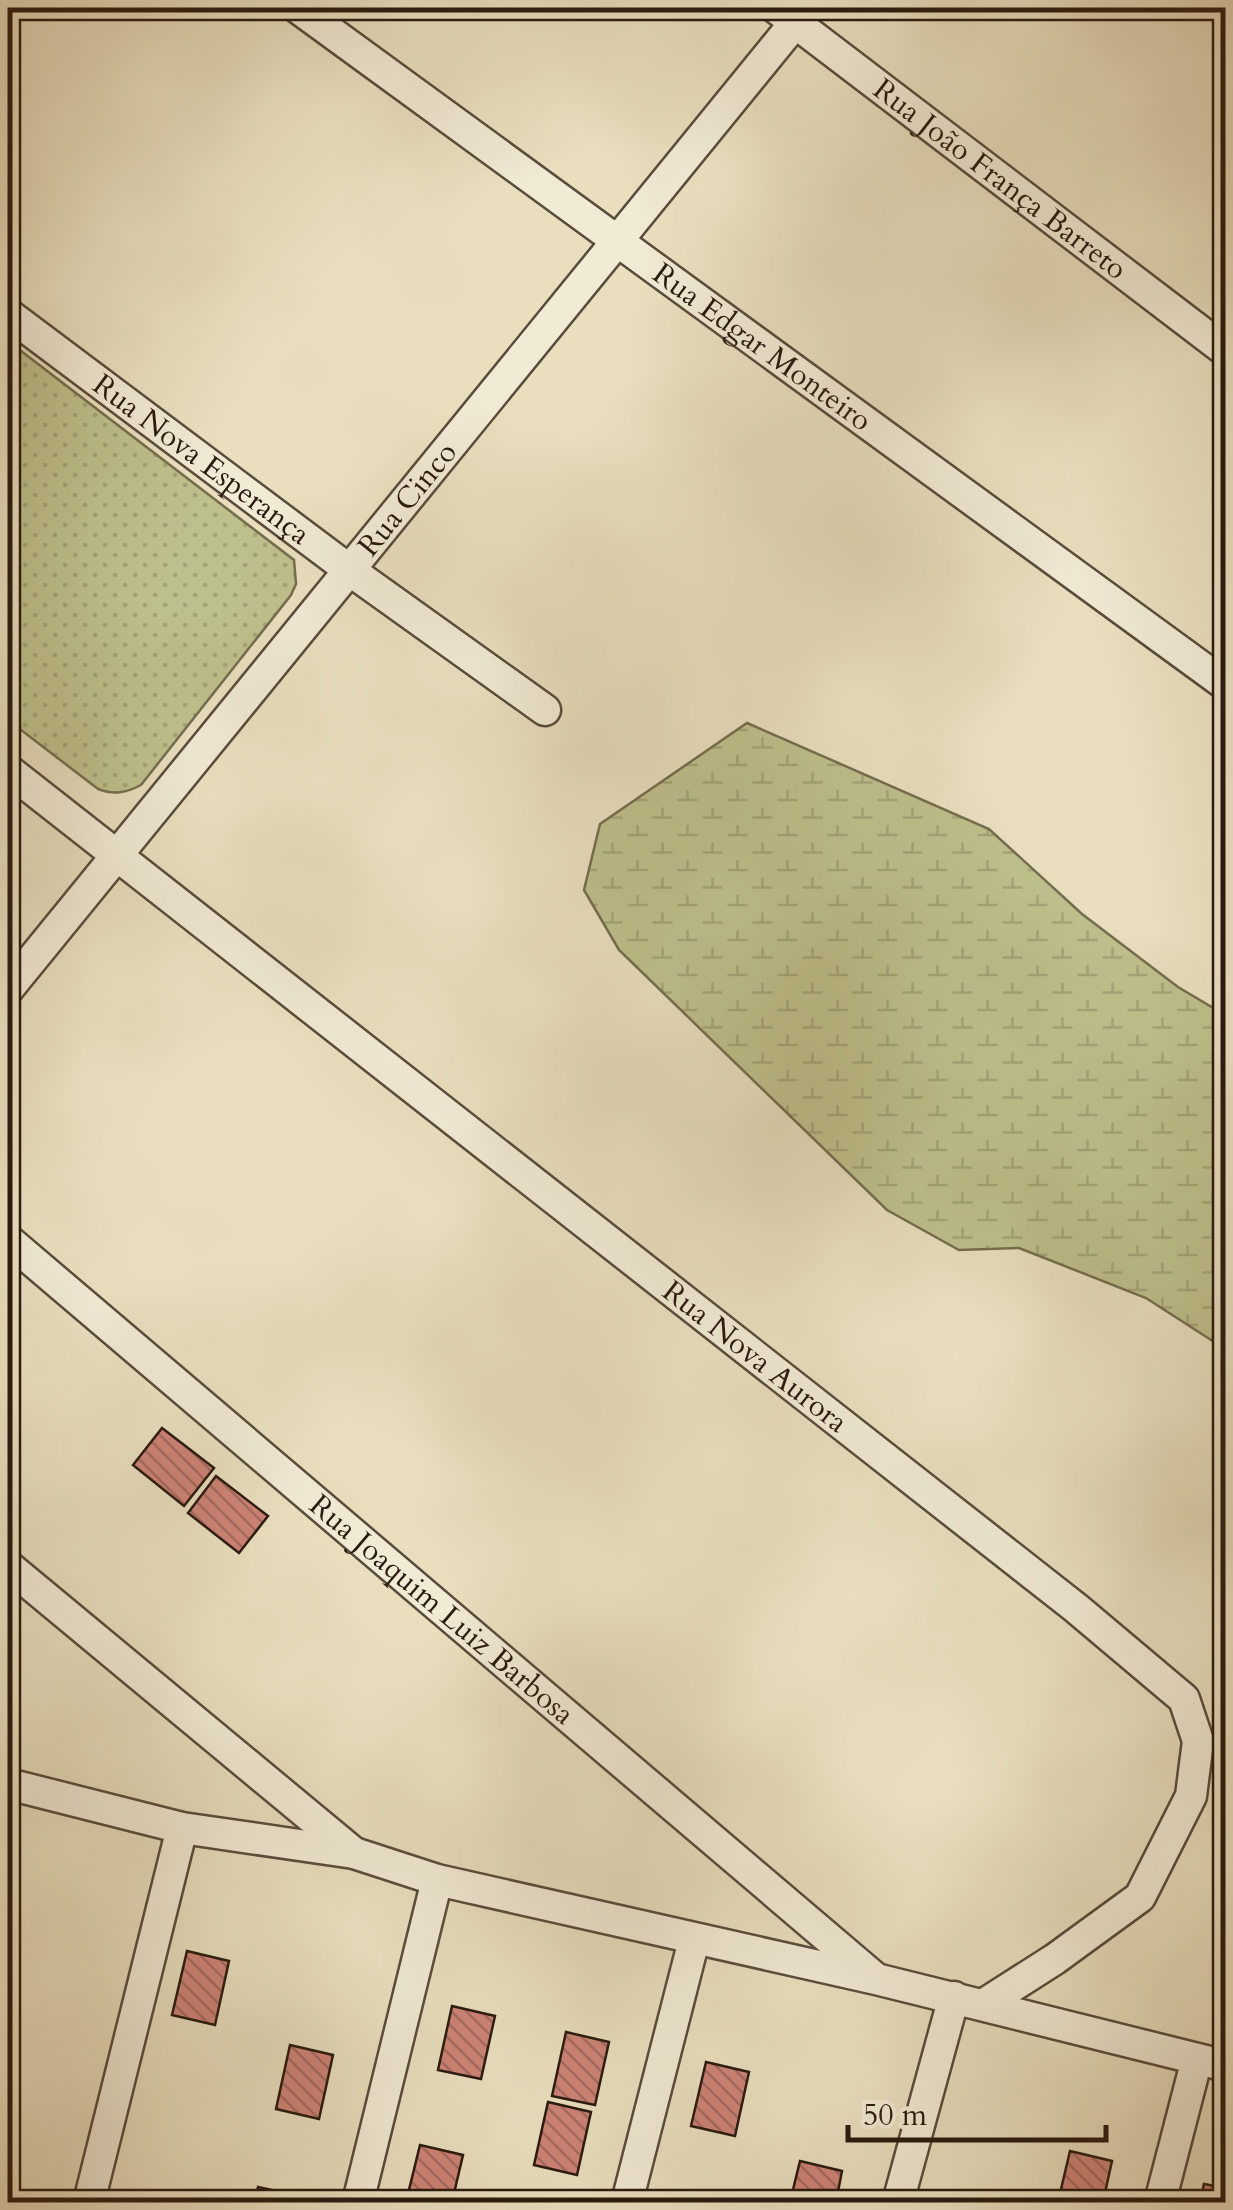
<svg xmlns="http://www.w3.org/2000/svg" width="1233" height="2210" font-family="Cardo,serif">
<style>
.wetland{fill:url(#wetland-marsh);stroke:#746d4e;stroke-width:2.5}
.park{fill:url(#park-dots);stroke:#746d4e;stroke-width:2.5}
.building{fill:url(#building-back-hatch);stroke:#291a0f;stroke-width:2.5}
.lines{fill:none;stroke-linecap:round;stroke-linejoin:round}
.minor-casing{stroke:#594b3b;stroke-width:35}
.minor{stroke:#f1ead5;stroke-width:30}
.labels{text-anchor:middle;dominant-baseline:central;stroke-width:9;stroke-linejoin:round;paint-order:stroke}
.street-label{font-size:30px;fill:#291a0f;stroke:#f1ead5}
</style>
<defs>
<pattern id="wetland-marsh" width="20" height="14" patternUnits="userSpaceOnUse" patternTransform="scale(2.5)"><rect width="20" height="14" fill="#bec08c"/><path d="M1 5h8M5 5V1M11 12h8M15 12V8" fill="none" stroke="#a3a478"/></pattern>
<pattern id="park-dots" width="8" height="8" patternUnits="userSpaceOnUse" patternTransform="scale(2.5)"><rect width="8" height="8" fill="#bec08c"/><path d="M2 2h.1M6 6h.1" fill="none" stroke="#a3a478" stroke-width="1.8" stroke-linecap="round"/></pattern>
<pattern id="building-back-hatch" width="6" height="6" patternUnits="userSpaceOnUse" patternTransform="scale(2.5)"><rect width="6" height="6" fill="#cd8377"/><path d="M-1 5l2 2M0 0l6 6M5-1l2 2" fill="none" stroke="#a66a60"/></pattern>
</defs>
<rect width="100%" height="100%" fill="#e9dfbf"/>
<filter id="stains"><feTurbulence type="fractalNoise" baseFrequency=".002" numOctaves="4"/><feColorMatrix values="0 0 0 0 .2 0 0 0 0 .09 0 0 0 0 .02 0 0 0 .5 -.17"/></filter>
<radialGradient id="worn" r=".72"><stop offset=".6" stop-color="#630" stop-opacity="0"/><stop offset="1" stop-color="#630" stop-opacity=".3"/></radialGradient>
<path class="wetland" d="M747,723L989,829L1082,914L1178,987L1225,1015V1349L1146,1298L1019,1248L959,1250L887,1210L619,950L584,890L600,824Z"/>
<path class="park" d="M8,341L294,560L296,584L291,595L141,785C126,793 114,795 98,789L8,720Z"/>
<g class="building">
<path d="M162,1428L214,1468L184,1506L133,1465Z"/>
<path d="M216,1476L268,1516L239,1553L188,1513Z"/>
<path d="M187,1951L229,1961L215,2025L172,2015Z"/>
<path d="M452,2006L495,2016L481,2079L438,2070Z"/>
<path d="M566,2032L609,2042L595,2105L552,2096Z"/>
<path d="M290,2045L333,2055L319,2119L276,2109Z"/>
<path d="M706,2062L749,2072L735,2136L691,2126Z"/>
<path d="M548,2102L591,2112L577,2175L534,2165Z"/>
<path d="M420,2145L463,2155L452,2202H406Z"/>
<path d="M1070,2151L1112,2161L1103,2202H1058Z"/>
<path d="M800,2161L842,2171L836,2202H790Z"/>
<path d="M1204,2184L1226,2188V2202H1200Z"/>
<path d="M258,2187L300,2196L299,2202H254Z"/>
</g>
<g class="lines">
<g class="minor-casing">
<g id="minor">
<path id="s1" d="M298,8L1226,685"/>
<path id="s2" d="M776,8L1226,351"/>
<path id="s3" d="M8,314L348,569L545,710"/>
<path id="s4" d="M8,770L1076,1608L1184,1699L1198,1741L1191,1796L1140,1897L1055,1959L983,2005"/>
<path id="s5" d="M8,989L807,8"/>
<path id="s6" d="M8,1240L874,1977"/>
<path d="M8,1566L354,1853"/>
<path d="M8,1784L182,1828L354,1853L437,1880L876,1979L1226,2066"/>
<path d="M89,2202L182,1828"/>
<path d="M358,2202L437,1880"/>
<path d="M627,2202L694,1940"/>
<path d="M898,2202L954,1997"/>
<path d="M1160,2202L1197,2059"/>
</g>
</g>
<use href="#minor" class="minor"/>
</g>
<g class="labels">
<g class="street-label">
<text stroke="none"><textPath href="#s2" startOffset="282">Rua João França Barreto</textPath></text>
<text stroke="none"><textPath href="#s1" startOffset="575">Rua Edgar Monteiro</textPath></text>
<text stroke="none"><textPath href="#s3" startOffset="242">Rua Nova Esperança</textPath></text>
<text stroke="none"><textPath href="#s5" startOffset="632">Rua Cinco</textPath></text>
<text stroke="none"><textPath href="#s4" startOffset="950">Rua Nova Aurora</textPath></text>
<text stroke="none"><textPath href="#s6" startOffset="570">Rua Joaquim Luiz Barbosa</textPath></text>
</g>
</g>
<rect width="1233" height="2210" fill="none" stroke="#e9dfbf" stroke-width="40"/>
<rect x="10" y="10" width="1213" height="2190" fill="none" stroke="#291a0f" stroke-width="5"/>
<rect x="20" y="20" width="1193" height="2170" fill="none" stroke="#291a0f" stroke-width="2.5"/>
<path d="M848 2125v15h258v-15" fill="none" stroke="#291a0f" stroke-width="5"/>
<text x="863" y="2125" font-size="30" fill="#291a0f" stroke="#f1ead5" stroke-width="8" paint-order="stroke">50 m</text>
<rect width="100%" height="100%" filter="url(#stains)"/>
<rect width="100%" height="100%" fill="url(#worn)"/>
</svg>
